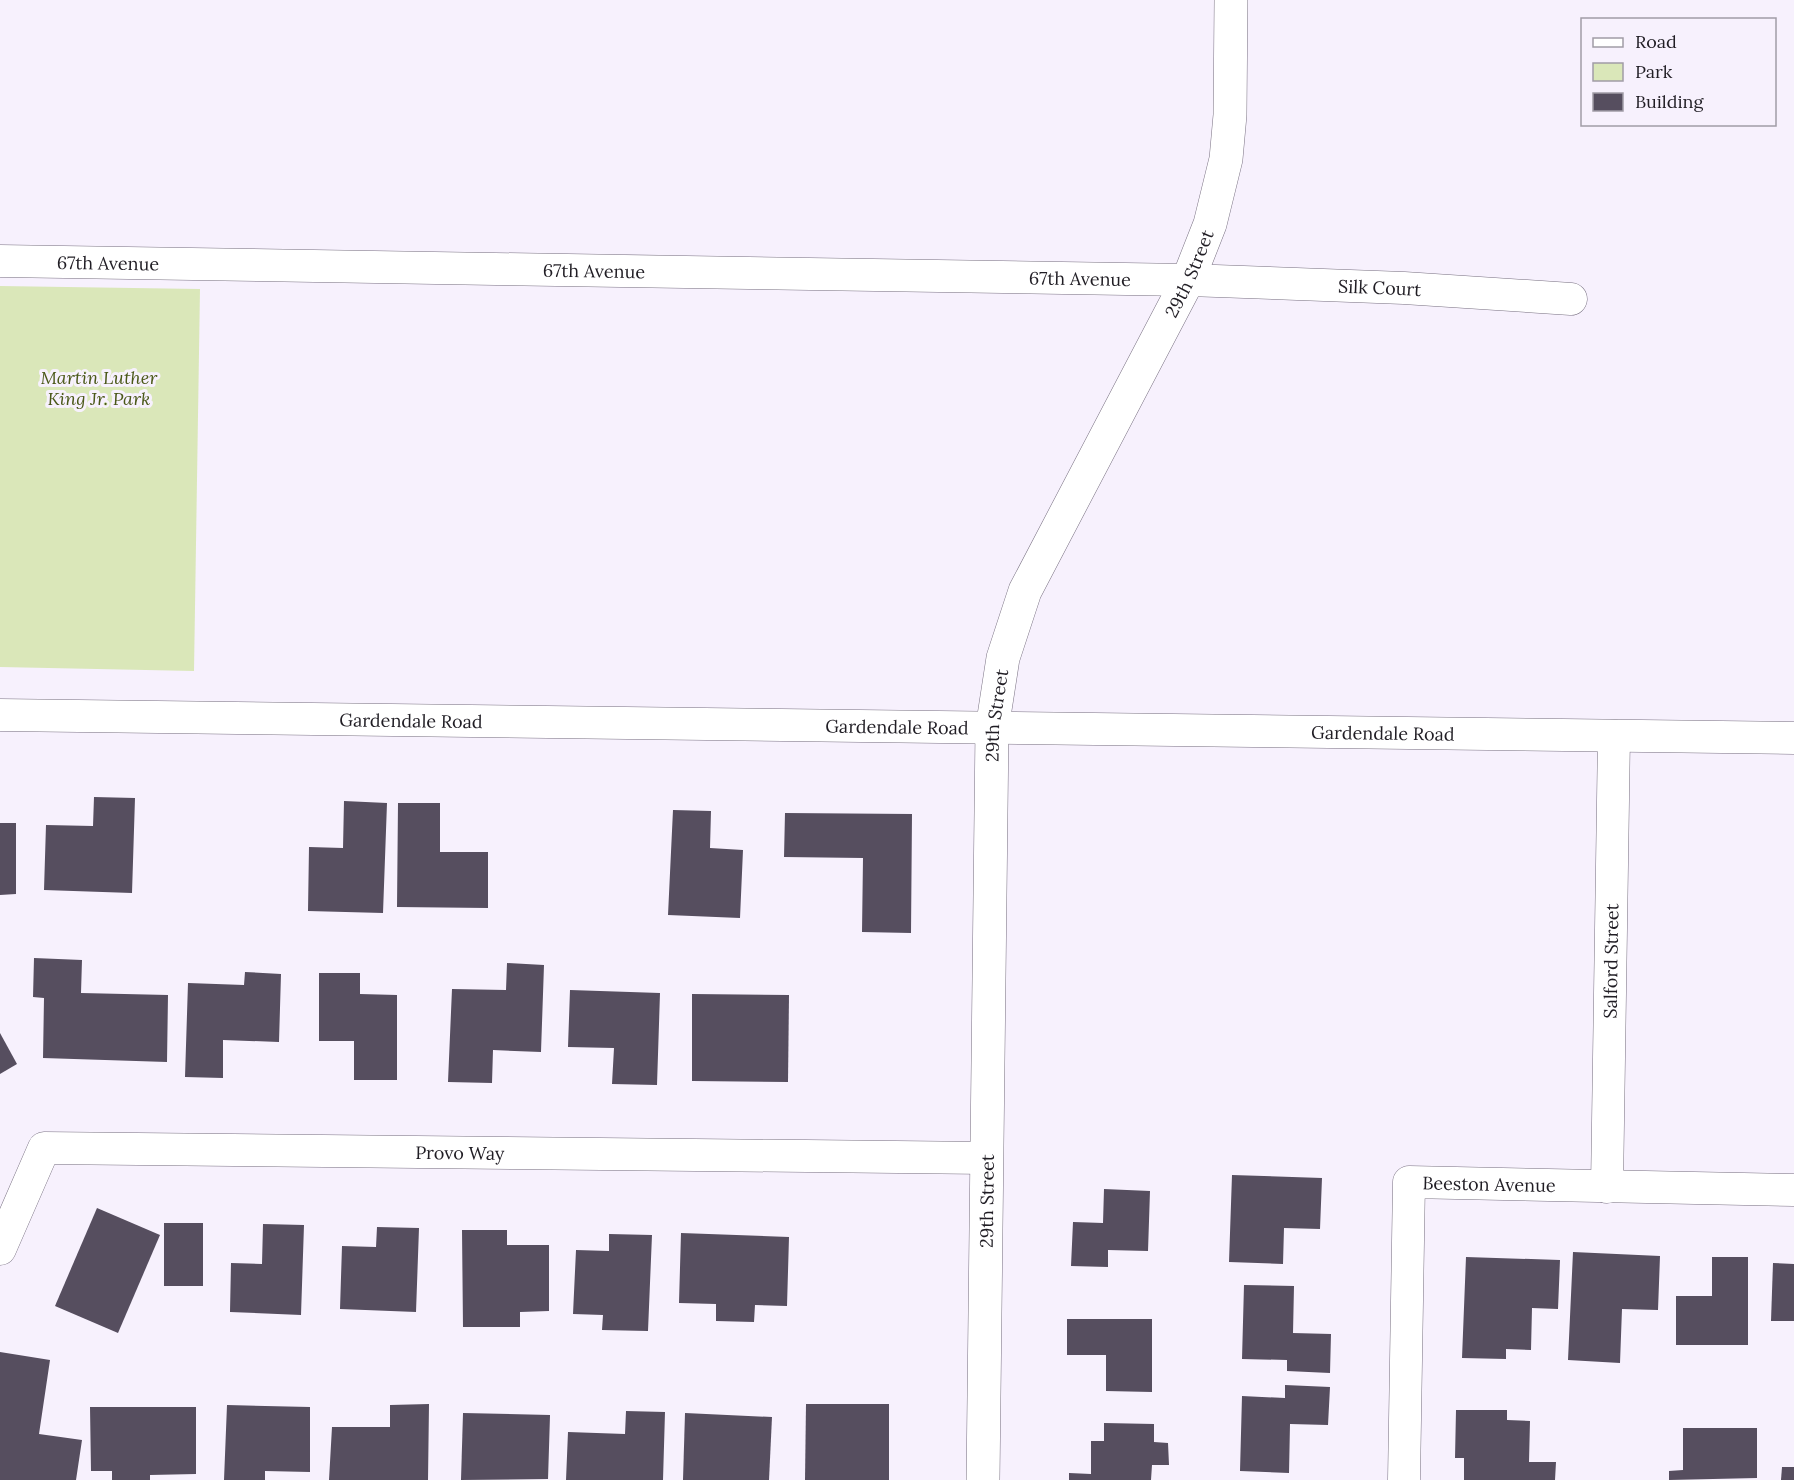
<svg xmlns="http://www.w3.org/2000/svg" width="1794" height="1480" font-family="Lora,serif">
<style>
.green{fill:#dae7b9}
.building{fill:#564e5f}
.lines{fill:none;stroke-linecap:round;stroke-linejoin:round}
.street-casing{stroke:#787081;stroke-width:33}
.secondary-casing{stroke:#787081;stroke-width:34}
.street{stroke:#fff;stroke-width:32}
.secondary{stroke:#fff;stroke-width:33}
.labels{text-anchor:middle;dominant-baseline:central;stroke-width:6;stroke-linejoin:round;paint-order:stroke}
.street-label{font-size:18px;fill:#201d24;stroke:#f7f1fd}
.park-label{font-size:18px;font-style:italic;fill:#4a5818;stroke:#f7f1fd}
</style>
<rect width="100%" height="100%" fill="#f7f1fd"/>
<path class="green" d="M0,286L200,289L194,671L0,667Z"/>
<g class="building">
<path d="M94,797L135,798L132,893L44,890L46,825L93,826Z"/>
<path d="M344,801L387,803L383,913L308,911L309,847L343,848Z"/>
<path d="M398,803H440V852H488V908L397,907Z"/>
<path d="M673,810L711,811L710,848L743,850L740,918L668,915Z"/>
<path d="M785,813L912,814L911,933L862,932L863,858L784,857Z"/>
<path d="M0,823H16V894L0,895Z"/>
<path d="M34,958L82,960L81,993L168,995L167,1062L43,1058L44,998L33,997Z"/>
<path d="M507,963L544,965L541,1052L493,1050L492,1083L448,1082L452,989L506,990Z"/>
<path d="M245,972L281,974L279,1042L223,1040V1078L185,1077L188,983L244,985Z"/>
<path d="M319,973H360V994L397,995V1080H354V1041H319Z"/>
<path d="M570,990L660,993L657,1085L612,1084L614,1048L568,1047Z"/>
<path d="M692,994L789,995L788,1082L692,1081Z"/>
<path d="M0,1033L17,1064L0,1074Z"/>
<path d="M1232,1175L1322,1178L1320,1229L1284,1228L1283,1264L1229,1262Z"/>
<path d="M1104,1189L1150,1191L1148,1251L1108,1250V1267L1071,1266L1073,1222L1103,1223Z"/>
<path d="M97,1208L160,1235L118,1333L55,1306Z"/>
<rect x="164" y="1223" width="39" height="63"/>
<path d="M263,1224L304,1225L301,1315L230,1312L231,1263L262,1264Z"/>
<path d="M377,1227L419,1228L416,1312L340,1309L342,1246L376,1247Z"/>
<path d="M462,1230H507V1245H549V1311L520,1312V1327H463Z"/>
<path d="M681,1233L789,1237L787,1306L755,1305L754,1322L716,1321V1304L679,1303Z"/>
<path d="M609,1234L652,1235L648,1331L602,1330L603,1315L573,1314L576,1250L609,1251Z"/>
<path d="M1573,1252L1660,1256L1658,1310L1622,1309L1620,1363L1568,1360Z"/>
<path d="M1466,1257L1560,1260L1558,1309L1532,1308L1531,1350L1506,1349V1359L1462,1358Z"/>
<path d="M1712,1257H1748V1345H1676V1296H1712Z"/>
<path d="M1773,1263L1794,1264V1321H1771Z"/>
<path d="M1244,1285L1294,1286L1293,1333L1331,1334L1330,1373L1287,1371V1360L1242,1359Z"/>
<path d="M1067,1319H1152V1392L1106,1391V1355H1067Z"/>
<path d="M0,1352L50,1360L39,1434L82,1440L76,1480H0Z"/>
<path d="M1285,1385L1330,1387L1328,1425L1290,1424L1289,1473L1240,1471L1242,1396L1285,1398Z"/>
<path d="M429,1404L428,1480H329L332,1427H390V1405Z"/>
<path d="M806,1404H889V1480H805Z"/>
<path d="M227,1405L310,1407V1472L265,1471V1480H224Z"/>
<path d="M90,1407H196V1474L150,1475V1480H112V1471H91Z"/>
<path d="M1456,1410H1507V1420L1530,1421L1529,1462H1556L1555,1480H1464V1458H1455Z"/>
<path d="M626,1411L665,1412L663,1480H566L568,1432L625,1434Z"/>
<path d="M463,1413L550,1415L548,1479L461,1480Z"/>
<path d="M685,1413L772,1417L769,1480H683Z"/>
<path d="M1104,1423L1154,1424V1442L1168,1443L1169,1465H1152L1151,1480H1069V1473L1091,1474V1441H1104Z"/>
<path d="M1683,1428H1757V1478L1669,1480V1471L1683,1470Z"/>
<path d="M1782,1467H1794V1480H1781Z"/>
</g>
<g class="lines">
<g class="street-casing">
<g id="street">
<path id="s1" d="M0,261L1188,280L1404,288L1571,299"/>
<path id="s2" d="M0,715L1794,738"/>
<path id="s3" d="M1607,1187L1614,736"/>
<path id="s4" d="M0,1249L44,1148L986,1158"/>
<path id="s5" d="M1404,1480L1409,1182L1794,1190"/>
</g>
</g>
<g class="secondary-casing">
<g id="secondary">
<path id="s6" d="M983,1480L992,729L1003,658L1025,591L1188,280L1210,224L1226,159L1230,115L1231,0"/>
</g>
</g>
<use href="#street" class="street"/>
<use href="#secondary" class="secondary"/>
</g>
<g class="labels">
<g class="street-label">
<text stroke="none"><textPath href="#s1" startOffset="108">67th Avenue</textPath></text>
<text stroke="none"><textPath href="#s1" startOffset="594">67th Avenue</textPath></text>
<text stroke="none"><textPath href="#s6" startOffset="1251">29th Street</textPath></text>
<text stroke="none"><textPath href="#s1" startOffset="1080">67th Avenue</textPath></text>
<text stroke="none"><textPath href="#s1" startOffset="1380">Silk Court</textPath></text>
<text stroke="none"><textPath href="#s6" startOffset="765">29th Street</textPath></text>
<text stroke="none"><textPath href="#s2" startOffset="411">Gardendale Road</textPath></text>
<text stroke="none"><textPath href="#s2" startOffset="897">Gardendale Road</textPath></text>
<text stroke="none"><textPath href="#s2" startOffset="1383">Gardendale Road</textPath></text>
<text stroke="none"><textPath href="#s3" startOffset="226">Salford Street</textPath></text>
<text stroke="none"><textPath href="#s4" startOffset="526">Provo Way</textPath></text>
<text stroke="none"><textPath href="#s5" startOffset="378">Beeston Avenue</textPath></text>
<text stroke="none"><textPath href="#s6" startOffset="279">29th Street</textPath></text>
</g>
<g class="park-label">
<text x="99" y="377">Martin Luther<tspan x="99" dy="21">King Jr. Park</tspan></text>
</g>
</g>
<rect x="1581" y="18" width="195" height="108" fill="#f7f1fd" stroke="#a19ca6" stroke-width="1.5"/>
<rect x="1593" y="38" width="30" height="9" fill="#ffffff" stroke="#a19ca6" stroke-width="1.5"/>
<text x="1635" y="48" font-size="18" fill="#201d24">Road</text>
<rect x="1593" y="63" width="30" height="18" fill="#dae7b9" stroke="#a19ca6" stroke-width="1.5"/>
<text x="1635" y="78" font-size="18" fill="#201d24">Park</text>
<rect x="1593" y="93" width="30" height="18" fill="#564e5f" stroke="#a19ca6" stroke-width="1.5"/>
<text x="1635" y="108" font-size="18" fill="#201d24">Building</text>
</svg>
